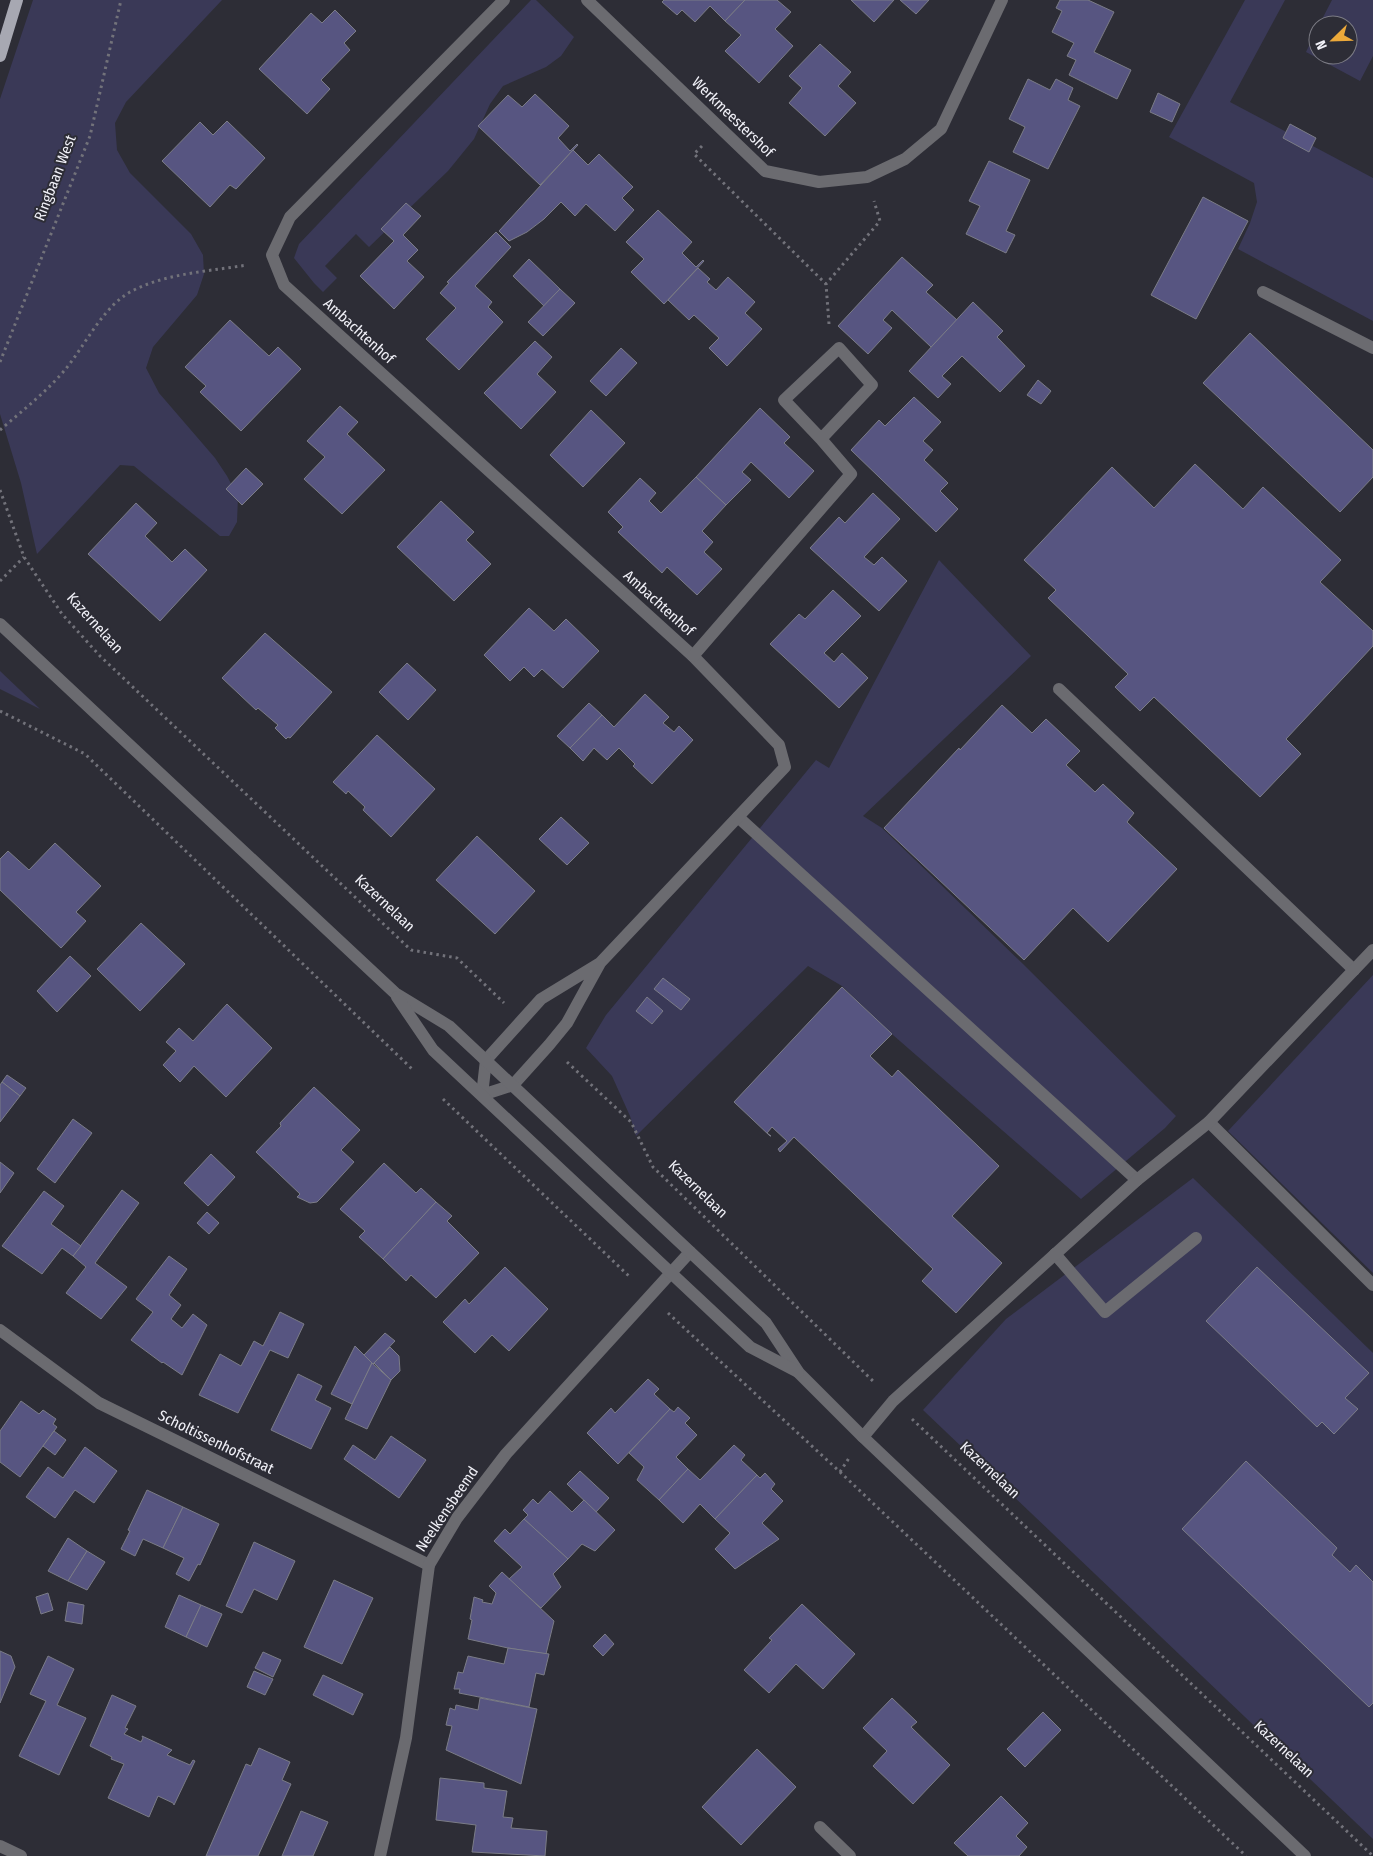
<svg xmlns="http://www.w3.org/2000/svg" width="1373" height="1856" font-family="'Fira Sans Condensed',sans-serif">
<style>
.green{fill:#3a3957}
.building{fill:#575581;stroke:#7b7c87}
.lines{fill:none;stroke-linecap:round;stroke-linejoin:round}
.path{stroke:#72727a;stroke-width:3;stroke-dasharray:2.5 4;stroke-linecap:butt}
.service{stroke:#6b6b70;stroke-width:12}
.minor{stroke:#6b6b70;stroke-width:12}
.tertiary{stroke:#6b6b70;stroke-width:12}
.primary{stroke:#a7a8b2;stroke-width:12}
.labels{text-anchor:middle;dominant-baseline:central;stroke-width:4;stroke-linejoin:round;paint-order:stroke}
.street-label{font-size:15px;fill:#f1f1f8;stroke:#2d2d36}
</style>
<rect width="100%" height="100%" fill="#2d2d36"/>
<g class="green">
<path d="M33,0H222L126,102L115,123L117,150L130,173L191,234L203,255L204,274L197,295L153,347L146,368L159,393L215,458L227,476L238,497L237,522L229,536H220L134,466L120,465L37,554L21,483L0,414V99Z"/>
<path d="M531,0H536L574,37L561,56L546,67L503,86L490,104L474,139L448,171L369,247L356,234L325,266L337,278L323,292L314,283L294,258L299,244Z"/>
<path d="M1245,0H1285L1230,102L1373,178V321L1238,249L1250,223L1257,202L1254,183L1169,137Z"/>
<path d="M1332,0H1373V56L1360,81L1306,52L1318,27V55H1348V25H1319Z"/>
<path d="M939,560L1031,656L863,816L882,828L1022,963L1176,1116L1165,1128L1081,1199L893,1035L842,986L808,966L636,1136L630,1116L612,1076L586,1048L606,1015L816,760L829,768Z"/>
<path d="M0,671L40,709L0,689Z"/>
<path d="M1373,975V1273L1228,1131Z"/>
<path d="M1193,1178L1373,1353V1839L923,1410L1006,1319Z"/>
</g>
<g class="building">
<path d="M664,0H745L725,21L710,6L695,22L682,10L677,15L662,2Z"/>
<path d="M745,0H777L791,12L775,29L793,46L759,83L725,51L741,35L725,21Z"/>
<path d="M851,0H894L874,22Z"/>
<path d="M900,0H929L916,14Z"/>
<path d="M1060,0H1088L1114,12L1094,52L1131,70L1117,99L1069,75L1076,60L1067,56L1074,43L1052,32L1062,11L1056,8Z"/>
<path d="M335,10L356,31L344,43L350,50L321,80L330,89L307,114L259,69L311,13L322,23Z"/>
<path d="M820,44L851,72L838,86L856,103L825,136L789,103L802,88L789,76Z"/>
<path d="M1028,79L1050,90L1056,79L1073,88L1068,100L1080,106L1048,169L1013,152L1025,127L1009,119Z"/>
<path d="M1158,93L1180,104L1172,122L1150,112Z"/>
<path d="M535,94L569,126L558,138L570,151L577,144L578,145L540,185L478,126L508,95L522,107Z"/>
<path d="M227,121L265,158L236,189L230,185L210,207L162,161L200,122L213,135Z"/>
<path d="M1290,124L1316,138L1309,152L1283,138Z"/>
<path d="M573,150L588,165L599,154L633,187L622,198L634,210L615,231L586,204L575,216L561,202L544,219L527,232L509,241L499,231Z"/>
<path d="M989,161L1030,180L1006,231L1015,235L1006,253L966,234L980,206L969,201Z"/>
<path d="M1203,197L1248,221L1196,319L1151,295Z"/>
<path d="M406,203L421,216L403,235L418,250L407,261L424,277L394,309L360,276L394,241L381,229Z"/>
<path d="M658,210L692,242L682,253L696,267L703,260L704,261L664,304L631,272L644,259L626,242Z"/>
<path d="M496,232L511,247L475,286L492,302L488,307L503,322L459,370L426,339L456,308L440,293L449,283L447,282Z"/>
<path d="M902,257L933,285L926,292L957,320L931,347L892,310L883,320L892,328L868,354L838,326Z"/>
<path d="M529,259L560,289L544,306L513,276Z"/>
<path d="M698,268L710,279L707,282L716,290L728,277L755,302L745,313L762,329L727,366L709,348L719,338L694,315L689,320L668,300Z"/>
<path d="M560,289L575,303L543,336L528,322Z"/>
<path d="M973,302L1003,331L997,337L1025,366L1000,392L962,356L942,376L951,384L938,398L909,371Z"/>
<path d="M230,320L269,356L278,347L301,369L241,431L200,392L206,386L185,367Z"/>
<path d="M1250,333L1373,450V477L1340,512L1203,383Z"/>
<path d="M535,341L552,357L537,374L556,392L521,429L484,393Z"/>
<path d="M621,348L637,363L606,396L590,381Z"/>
<path d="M1038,380L1051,391L1041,404L1027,395Z"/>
<path d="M914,397L941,422L923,441L933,450L924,460L948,483L940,491L958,509L936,532L851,450L879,420L885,426Z"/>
<path d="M340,406L358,422L347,434L385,470L342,514L304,479L325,457L307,441Z"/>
<path d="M760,408L790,437L784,443L814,471L789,498L751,462L742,472L751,480L726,505L696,477Z"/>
<path d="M591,410L625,443L583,487L550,455Z"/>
<path d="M1195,464L1243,509L1263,487L1341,560L1320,582L1373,631V646L1286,739L1301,754L1260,797L1154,697L1140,711L1115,687L1128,674L1048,598L1056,590L1024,560L1112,467L1154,508Z"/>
<path d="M246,468L263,484L242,505L226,489Z"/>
<path d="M696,477L726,505L702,531L713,542L704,552L722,569L697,595L667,567L662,573L618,532L623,527L608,512L640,478L656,493L649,501L661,513Z"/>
<path d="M873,493L900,519L864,557L874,565L882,557L907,581L879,611L810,548L839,517L845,523Z"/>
<path d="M441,501L474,532L466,540L491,564L454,601L397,547Z"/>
<path d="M136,503L157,523L145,536L172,562L185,549L207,570L160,621L88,554Z"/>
<path d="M833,590L861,616L824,653L834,662L842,653L868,678L839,708L770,644L799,614L805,619Z"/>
<path d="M529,608L554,631L566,619L599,651L563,688L542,669L534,677L524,667L510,681L484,655Z"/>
<path d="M265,633L332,692L290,738L288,737L286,739L275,728L278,725L258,708L256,710L222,678Z"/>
<path d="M407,663L436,690L408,720L379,692Z"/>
<path d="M645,694L669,717L663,723L674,732L679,726L693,740L652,784L633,766L635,764L619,748L607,760L594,748L583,761L570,748L602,715L614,727Z"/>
<path d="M589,703L602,715L570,748L557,736Z"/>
<path d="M1002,705L1032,733L1046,719L1080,751L1066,765L1095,792L1103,784L1134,813L1127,822L1177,869L1108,942L1073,908L1024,960L884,828L959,748L960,750Z"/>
<path d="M377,735L435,789L391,837L363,810L365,807L348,791L346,794L333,782Z"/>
<path d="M561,817L589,843L567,865L539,839Z"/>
<path d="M477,836L535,891L495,934L436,880Z"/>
<path d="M55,843L101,886L76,912L86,921L61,948L0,890V859L8,851L29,870Z"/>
<path d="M141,923L185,964L140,1011L97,969Z"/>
<path d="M70,956L91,976L57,1012L37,991Z"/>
<path d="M663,978L690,999L681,1010L654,989Z"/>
<path d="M842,987L892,1034L870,1056L892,1077L898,1070L999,1166L952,1216L1002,1263L956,1313L922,1281L933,1269L794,1137L780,1152L778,1149L787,1141L772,1127L767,1133L771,1136H770L734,1102Z"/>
<path d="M647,997L663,1011L652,1024L636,1011Z"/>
<path d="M227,1004L272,1048L226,1097L194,1066L180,1082L163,1065L176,1051L166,1042L179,1028L193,1041Z"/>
<path d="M7,1075L26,1088L20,1096L2,1082Z"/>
<path d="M2,1082L20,1096L0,1122V1085Z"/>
<path d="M314,1087L360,1130L341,1150L354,1162L322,1197L317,1202L310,1203L297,1197L300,1194L256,1152L281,1126L280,1123Z"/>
<path d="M73,1119L92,1133L55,1183L37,1169Z"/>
<path d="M211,1154L235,1177L208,1206L184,1183Z"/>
<path d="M0,1162L14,1173L0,1193Z"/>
<path d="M384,1163L416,1193L421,1188L436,1202L383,1259L359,1237L365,1231L340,1209Z"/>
<path d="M122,1190L139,1203L95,1263L127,1287L101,1319L66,1293L86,1267L73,1256Z"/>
<path d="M44,1191L64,1206L51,1224L81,1246L73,1256L62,1248L42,1274L2,1246Z"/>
<path d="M436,1202L452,1216L447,1221L479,1253L436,1298L411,1275L406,1281L383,1259Z"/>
<path d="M207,1212L219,1223L209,1234L197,1223Z"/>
<path d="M169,1256L187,1269L169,1295L181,1305L171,1319L182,1328L193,1314L207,1325L182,1375L163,1362L162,1363L131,1340L153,1312L136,1299Z"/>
<path d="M505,1267L548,1309L509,1351L492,1335L475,1353L443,1322L465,1299L469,1304Z"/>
<path d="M1257,1267L1369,1373L1345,1398L1358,1409L1334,1434L1322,1422L1317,1427L1206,1321Z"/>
<path d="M280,1312L304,1324L288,1358L270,1350L238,1413L199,1395L220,1354L241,1366L254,1341L263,1346Z"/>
<path d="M385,1333L395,1341L373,1364L364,1355Z"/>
<path d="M355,1346L372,1363L352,1404L331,1394Z"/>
<path d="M390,1347L399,1356L400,1371L391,1380L374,1363Z"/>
<path d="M372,1363L391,1380L367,1429L345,1419Z"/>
<path d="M298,1374L322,1386L315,1400L331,1408L311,1449L271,1430Z"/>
<path d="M648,1379L659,1389L654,1394L670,1409L618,1464L587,1433L611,1408L615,1413Z"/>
<path d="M21,1401L39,1414L43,1410L56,1419L53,1424L57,1427L20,1477L0,1462V1431Z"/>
<path d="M678,1407L690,1418L685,1423L697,1435L676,1457L688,1469L659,1500L637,1480L644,1467L629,1453L670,1409L674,1412Z"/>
<path d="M54,1431L66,1440L55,1455L43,1446Z"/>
<path d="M391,1436L426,1460L399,1498L344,1459L353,1445L375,1460Z"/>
<path d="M734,1445L745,1455L741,1460L757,1475L715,1519L700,1504L683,1523L659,1500L688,1469L700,1480Z"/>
<path d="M85,1447L117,1471L94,1503L75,1490L55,1518L26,1497L48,1467L63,1478Z"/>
<path d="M1246,1461L1337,1548L1332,1555L1350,1572L1356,1565L1373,1582V1703L1369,1707L1182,1529Z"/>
<path d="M580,1471L609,1498L596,1512L567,1484Z"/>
<path d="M765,1473L775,1484L771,1489L783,1501L762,1523L779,1539L735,1569L715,1549L730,1533L715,1519L757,1475L760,1478Z"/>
<path d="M147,1490L183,1507L163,1548L143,1539L135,1556L121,1549L130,1531L128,1530Z"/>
<path d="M550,1491L572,1512L584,1500L615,1530L595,1551L582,1544L568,1559L524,1519L528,1515L523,1510L533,1499L538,1504Z"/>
<path d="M183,1507L219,1524L200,1565L198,1564L189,1581L176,1574L184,1558L163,1548Z"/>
<path d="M524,1519L568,1559L553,1574L561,1587L541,1608L509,1579L522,1567L494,1541L505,1529L510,1534Z"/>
<path d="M68,1538L87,1551L68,1581L48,1571Z"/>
<path d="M254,1542L295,1561L277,1600L254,1589L242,1613L226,1606Z"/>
<path d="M87,1551L105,1562L87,1590L68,1581Z"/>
<path d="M502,1572L554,1621L546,1654L508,1648L468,1639L472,1620L470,1619L474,1597L483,1600L482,1602L492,1604L496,1593L489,1586Z"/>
<path d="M334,1580L373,1598L342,1664L304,1647Z"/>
<path d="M48,1593L53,1610L41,1614L36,1597Z"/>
<path d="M179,1595L201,1605L186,1637L165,1627Z"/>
<path d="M68,1602L84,1605L82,1624L65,1621Z"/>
<path d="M802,1604L855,1654L823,1689L796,1664L769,1693L744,1670L772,1640L769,1638Z"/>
<path d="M201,1605L222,1614L207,1647L186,1637Z"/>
<path d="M605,1634L614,1644L603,1656L593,1646Z"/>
<path d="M508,1648L549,1654L544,1675L536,1673L529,1707L459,1693L460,1689H454L458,1672L463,1673L468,1656L504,1664Z"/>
<path d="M0,1651L11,1656L15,1667L0,1703Z"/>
<path d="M263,1652L281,1660L273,1677L255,1668Z"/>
<path d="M48,1656L74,1669L57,1705L86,1718L59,1775L19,1756L46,1701L30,1694Z"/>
<path d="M254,1671L273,1679L265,1695L247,1687Z"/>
<path d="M323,1675L363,1694L353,1715L313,1695Z"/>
<path d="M112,1695L136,1706L125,1728L128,1729L124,1734L141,1742L143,1738L142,1736L172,1750L167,1755L190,1765L193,1760L195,1761L174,1805L173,1803L158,1796L149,1817L108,1798L124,1764L111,1759L112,1757L90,1746Z"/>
<path d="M480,1698L537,1709L521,1784L446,1750L452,1726L446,1725L450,1708L455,1710L456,1705L478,1710Z"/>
<path d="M892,1698L917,1722L911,1727L950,1765L913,1804L873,1766L887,1751L863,1728Z"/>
<path d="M1043,1712L1061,1730L1025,1767L1007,1749Z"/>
<path d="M259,1748L290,1762L282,1780L291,1784L258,1856H206L246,1764L251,1766Z"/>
<path d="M757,1749L796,1787L741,1845L702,1807Z"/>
<path d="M440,1778L484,1783V1788L507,1791L503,1817L513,1818L511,1828L547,1831L545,1856L472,1852L476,1825L436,1820Z"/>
<path d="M1001,1796L1028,1823L1016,1836L1027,1847L1019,1856H968L954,1843Z"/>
<path d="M301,1811L328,1822L313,1856H282Z"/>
</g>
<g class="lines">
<g class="path">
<path d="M702,146L694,154L826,284"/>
<path d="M829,324L826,284L880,221L874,201"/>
<path d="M0,362L90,136L121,0"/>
<path d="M0,430C22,411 45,393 64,371C86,345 104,303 136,289C170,273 211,271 247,265"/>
<path d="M0,490L24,557L62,614L100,656L411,950L457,958L504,1003"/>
<path d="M0,581L24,557"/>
<path d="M0,711L85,754L412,1069"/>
<path d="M567,1062L631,1122L653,1167L874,1382"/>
<path d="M443,1099L631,1278"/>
<path d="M668,1313L840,1472L1246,1856"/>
<path d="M912,1419L1373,1856"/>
<path d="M840,1472L849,1458"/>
</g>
<g class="service">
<path d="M1263,292L1373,348"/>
<path d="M1059,689L1354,970"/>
<path d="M738,817L1137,1180"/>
<path d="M1209,1122L1373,1285"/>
<path d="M1055,1254L1105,1312L1196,1238"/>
<path d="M863,1437L893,1401L1137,1180L1209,1122L1373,950"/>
</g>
<g class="minor">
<path d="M504,0L290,217L272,255L284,285L693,656L779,745L785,767L600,963L541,999L486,1060L482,1095L513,1085L549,1045L567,1023L600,963"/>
<path d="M587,0L765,171L819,182L867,177L905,159L941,129L1002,0"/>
<path d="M693,656L851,474L821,439L872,385L839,348L784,400L821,439"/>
<path d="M0,1330L99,1403L429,1565"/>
<path d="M820,1827L850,1856"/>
<path d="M0,1846L21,1856"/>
<path d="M380,1856L406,1738L429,1565L457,1518L506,1454L690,1252"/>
</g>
<g class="tertiary">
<path d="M0,624L395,993L449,1026L766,1323L799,1373L863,1437L1305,1856"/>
<path d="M397,997L433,1050L750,1347L798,1372"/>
</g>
<path class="primary" d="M0,56L17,0"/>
</g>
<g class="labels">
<g class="street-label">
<text transform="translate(733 117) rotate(44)">Werkmeestershof</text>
<text transform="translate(55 178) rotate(-69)">Ringbaan West</text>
<text transform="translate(359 331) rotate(42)">Ambachtenhof</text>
<text transform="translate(659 603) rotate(42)">Ambachtenhof</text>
<text transform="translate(95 623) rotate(48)">Kazernelaan</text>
<text transform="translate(385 903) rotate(43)">Kazernelaan</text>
<text transform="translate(698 1189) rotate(44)">Kazernelaan</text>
<text transform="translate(216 1442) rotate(26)">Scholtissenhofstraat</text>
<text transform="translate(990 1470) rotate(43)">Kazernelaan</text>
<text transform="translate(447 1509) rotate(-56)">Neelkensbeemd</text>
<text transform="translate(1284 1749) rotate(43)">Kazernelaan</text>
</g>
</g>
<g transform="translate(1333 40) rotate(247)"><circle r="24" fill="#2d2d36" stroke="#7b7b84"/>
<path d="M0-4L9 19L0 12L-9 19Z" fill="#eca93a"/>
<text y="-8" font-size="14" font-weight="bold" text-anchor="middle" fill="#f1f1f8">N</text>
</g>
</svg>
